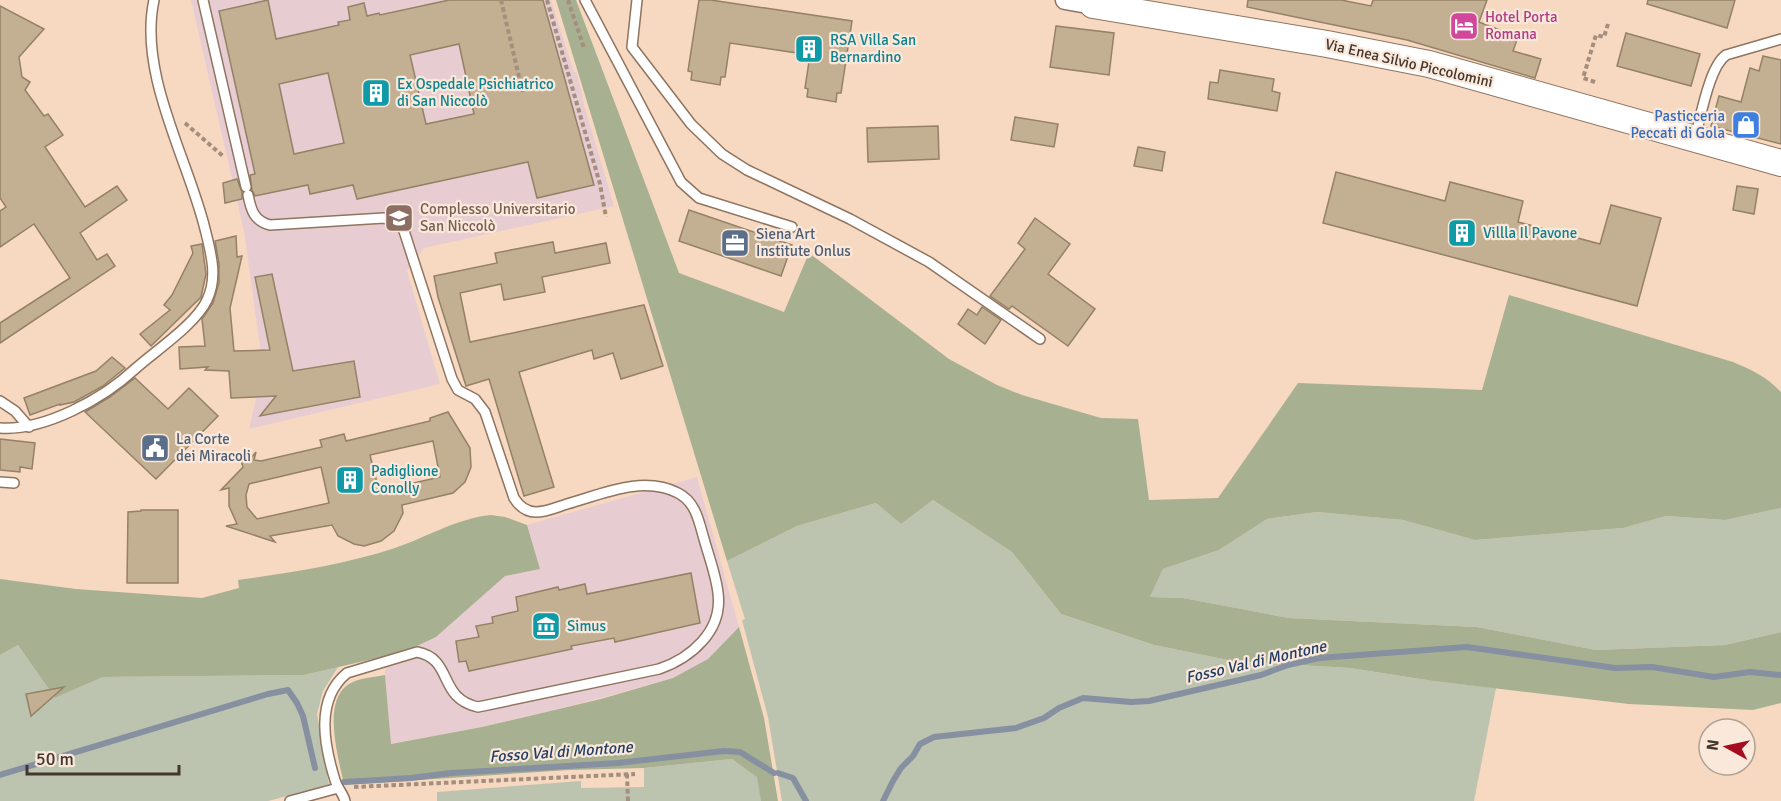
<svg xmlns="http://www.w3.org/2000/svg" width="1781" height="801" font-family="Signika,sans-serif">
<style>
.education{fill:#e7cdd2}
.green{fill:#bcc3ae}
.forest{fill:#a7b191}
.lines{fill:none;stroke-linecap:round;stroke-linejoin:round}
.stream{stroke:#8690a1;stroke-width:6}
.building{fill:#c3af92;stroke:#948166;stroke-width:1.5;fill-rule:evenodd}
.lane-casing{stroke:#8f7460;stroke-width:12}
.street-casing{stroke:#8f7460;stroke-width:21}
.secondary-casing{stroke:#8f7460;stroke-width:28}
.path{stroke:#a48e7d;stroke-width:4;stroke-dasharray:4.5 3;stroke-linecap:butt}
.lane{stroke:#fff;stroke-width:9}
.street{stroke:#fff;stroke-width:18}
.secondary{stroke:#fff;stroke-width:26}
.labels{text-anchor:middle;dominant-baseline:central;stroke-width:4.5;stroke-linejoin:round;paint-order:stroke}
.hotel-label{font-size:15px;fill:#b23c85;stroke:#fae8da;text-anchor:start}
.culture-label{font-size:15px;fill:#0d838f;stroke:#fae8da;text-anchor:start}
.street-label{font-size:15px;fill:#42362d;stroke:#fae8da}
.shop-label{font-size:15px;fill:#366cbe;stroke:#fae8da;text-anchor:end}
.education-label{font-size:15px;fill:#785e54;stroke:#fae8da;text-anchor:start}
.service-label{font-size:15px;fill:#4e5e75;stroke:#fae8da;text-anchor:start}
.water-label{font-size:16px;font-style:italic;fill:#223d64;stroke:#fae8da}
</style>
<rect width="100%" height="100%" fill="#f7d8c1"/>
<g class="education">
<path d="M191,0H551L574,72H576L583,97L582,98L614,206L424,248L407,271L440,384L249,429L263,368L244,231Z"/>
<path d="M697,477L739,627L708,659L673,678L594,700L482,727L390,744L385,675L386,656L417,646L436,637L505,576L540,569L527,525Z"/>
</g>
<g class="green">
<path d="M933,500L1012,552L1061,614L1154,645L1233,661L1350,668L1433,681L1496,688L1474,801H782L768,717L742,620L745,619L727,561L797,526L876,503L901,524Z"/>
<path d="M1781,508V632L1725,645L1596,650L1477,627L1289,618L1183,598L1150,597L1163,569L1219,550L1267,519L1317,512L1403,520L1475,540L1623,528L1666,516L1725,520Z"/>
<path d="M18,645L55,698L103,677L304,675L338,667L323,691L317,714L329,785L268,801H0V655Z"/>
<path d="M732,759L758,777L761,801H437V792L581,781V788L644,787V768Z"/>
</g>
<g class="forest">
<path d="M556,0H576L679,273L784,312L809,253L949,359L997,385L1022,395L1101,418L1138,419L1149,500L1218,498L1298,383L1482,390L1509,295L1733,362C1752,370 1767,377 1781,392V508L1725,520L1666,516L1623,528L1475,540L1403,520L1317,512L1267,519L1219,550L1163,569L1150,597L1183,598L1289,618L1477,627L1596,650L1725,645L1781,632V703L1753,710L1629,704L1433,681L1350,668L1233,661L1154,645L1061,614L1012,552L933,500L901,524L876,503L797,526L727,561Z"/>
<path d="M491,515L505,517L527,525L540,569L505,576L436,637L417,646L386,656L304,675L103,677L55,698L18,645L0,655V579L76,589L202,598L239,588L238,580C293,572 343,565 395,548C427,537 458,518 491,515Z"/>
<path d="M739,627L764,718L778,801H761L757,777L732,759L644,768L569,770L344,785C339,759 321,701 349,684C359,678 374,677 385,675L391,744L482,727L601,699L673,678L708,659Z"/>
</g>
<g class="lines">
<g class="stream">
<path d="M778,773L793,778L806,801"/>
<path d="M0,775L268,694L288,690L297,703L303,716L315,768"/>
<path d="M344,782L411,778L451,773L618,763L724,751L740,752L774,773"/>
<path d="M883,801L893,781L901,768L913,756L920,744L934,737L1016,728L1044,718L1059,708L1083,698L1131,702L1149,701L1261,675L1288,665L1319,658L1467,647L1615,668L1652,667L1714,677L1750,672L1781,675"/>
</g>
</g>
<g class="building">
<path d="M268,0L276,39L339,25L338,22L350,20L348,7L364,3L367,16L379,13L380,15L449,0H543L594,185L537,198L528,162L357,199L353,185L310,194L308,185L255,196L252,190L250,175L255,174L219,11ZM459,44L474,114L426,124L410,55ZM328,73L344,143L294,154L279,84Z"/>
<path d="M699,0H711L852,21L841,93H837L836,102L807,97L808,89L805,88L810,55L730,43L725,77H721L720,85L691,80L692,72L688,71Z"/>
<path d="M1248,0H1341L1371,6L1373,0H1487L1479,22L1518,37L1513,51L1541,59L1535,78L1407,40L1247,7Z"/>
<path d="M1648,0H1735L1727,28L1647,4Z"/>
<path d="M0,6L44,29L19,57L22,77L30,82L25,90L44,116L48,114L63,135L45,147L85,207L117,186L127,200L80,233L97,260L107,254L115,266L0,343V323L70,278L34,224L0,247V211L6,207L0,198Z"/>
<path d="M1056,26L1114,33L1109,75L1050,67Z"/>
<path d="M1626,33L1700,54L1691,86L1617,66Z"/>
<path d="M1763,56L1781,60V144L1711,126L1719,96L1741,102L1750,68L1759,71Z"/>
<path d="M1220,70L1274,79L1272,91L1280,93L1277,111L1208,99L1210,82L1218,83Z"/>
<path d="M1015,117L1058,124L1054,147L1011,140Z"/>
<path d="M938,126L939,159L868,162L867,128Z"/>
<path d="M1138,147L1165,152L1162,171L1134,166Z"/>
<path d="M1336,172L1445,201L1450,182L1523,201L1518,222L1600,244L1611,205L1661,218L1637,306L1323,223Z"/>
<path d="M237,179L242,192V199L225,203L223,183Z"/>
<path d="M1737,186L1758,189L1754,214L1733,210Z"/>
<path d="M689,210L792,245L781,276L679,241Z"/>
<path d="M1035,218L1070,244L1048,274L1095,309L1068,346L1012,306L1009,309L990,296L1025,249L1018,243Z"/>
<path d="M236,236L237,257L242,256L230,308L234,351L270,350L255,277L272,274L293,371L354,361L360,397L260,416L276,396L231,398L229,371L205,370L208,367L180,369L179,347L205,346L202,319L213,303L219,283V264L215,241Z"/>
<path d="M553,242L555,253L606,243L610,263L542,277L545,292L504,300L501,284L460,293L470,342L644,305L663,366L621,379L613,353L594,359L592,350L519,372L554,487L524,496L489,379L466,386L438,297L434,276L497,263L495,253Z"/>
<path d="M202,244L206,274L201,297L151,346L140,334L170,310L164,305L172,295L193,253L191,246Z"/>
<path d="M982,307L1001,320L985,344L958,324L968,309L977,315Z"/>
<path d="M112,357L125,368L103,386L74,402L60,405V404L30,415L24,398L96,371Z"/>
<path d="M135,378L168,409L189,388L218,416L156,479L85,412L110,397Z"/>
<path d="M448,412L470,448L471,467L465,482L453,493L402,505L403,513L394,531L381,541L364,546L354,544L338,536L332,525L270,536L275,542L226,526L237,524L229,506V488L221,490L243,467L240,458L250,459L256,452L254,460L261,461L322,447L320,440L344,434L346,441L430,421V418ZM433,441L440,477L379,491L370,455ZM321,467L329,503L257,519L247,507L246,495L249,484Z"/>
<path d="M0,439L35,443L32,469L20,467V472L0,470Z"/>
<path d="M141,510H178V583H127L128,512L141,511Z"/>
<path d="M691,573L700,623L615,642L614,638L571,646L572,649L469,671L466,661L459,662L456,641L479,637L476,626L493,623L492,617L518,611L516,597L558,587L559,590L585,584L587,594Z"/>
<path d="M64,687L31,716L26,694Z"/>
</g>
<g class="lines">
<g class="lane-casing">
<g id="lane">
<path d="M203,0L246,187"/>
<path d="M585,0L681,182L699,198L792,227"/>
<path d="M637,0L632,47L691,124L722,154L747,170L850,219L929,262L1040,339"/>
<path d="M1695,137C1701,117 1709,67 1726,55L1781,39"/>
<path d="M248,195C251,210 254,221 270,225L384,218L399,223L404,231L452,379L458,390L475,399L485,412L514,498C519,506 526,512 536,512C547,512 557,507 567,504C602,494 643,475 678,493C696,502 699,522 704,539C709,557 716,575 718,593C723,631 691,658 659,669L478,707C437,698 454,659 417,652L347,673C315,699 324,745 335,780C337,788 343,793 345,801"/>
<path d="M0,401L15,411L29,427"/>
<path d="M0,428C44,431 103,399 135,369C155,351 196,324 207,300C218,277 211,253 205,229C188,159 138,74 154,0"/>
<path d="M0,482L14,483"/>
<path d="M290,801L338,788"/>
</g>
</g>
<g class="street-casing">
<path id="street" d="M1065,0L1093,5"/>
</g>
<g class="secondary-casing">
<path id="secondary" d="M1094,0L1093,5L1327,44L1429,64L1781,163"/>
</g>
<g class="path">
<path d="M501,0L523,94"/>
<path d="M547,0L600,184L606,217"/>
<path d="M568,0L584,48"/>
<path d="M1595,82L1583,78L1596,35L1604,37L1608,24"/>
<path d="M185,123L224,157"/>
<path d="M627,774L628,801"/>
<path d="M354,787L635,774"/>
</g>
<use href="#lane" class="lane"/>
<use href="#street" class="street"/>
<use href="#secondary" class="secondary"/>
</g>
<defs>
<g id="hotel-square" transform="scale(1.5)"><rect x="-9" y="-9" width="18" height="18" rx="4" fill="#d1479c" stroke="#fae8da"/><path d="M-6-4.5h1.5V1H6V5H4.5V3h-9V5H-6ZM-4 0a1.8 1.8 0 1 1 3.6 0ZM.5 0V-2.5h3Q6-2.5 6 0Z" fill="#fff"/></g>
<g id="building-square" transform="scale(1.5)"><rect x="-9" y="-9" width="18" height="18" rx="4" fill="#0f9aa8" stroke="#fae8da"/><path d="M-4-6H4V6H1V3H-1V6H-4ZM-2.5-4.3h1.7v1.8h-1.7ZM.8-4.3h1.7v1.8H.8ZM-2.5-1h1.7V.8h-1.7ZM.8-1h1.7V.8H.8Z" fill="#fff"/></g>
<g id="shop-square" transform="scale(1.5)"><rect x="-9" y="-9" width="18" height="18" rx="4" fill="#3f7fe0" stroke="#fae8da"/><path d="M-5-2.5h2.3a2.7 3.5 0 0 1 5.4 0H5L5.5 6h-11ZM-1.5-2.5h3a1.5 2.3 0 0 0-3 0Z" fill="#fff"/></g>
<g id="university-square" transform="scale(1.5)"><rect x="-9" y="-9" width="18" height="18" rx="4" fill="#8d6e63" stroke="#fae8da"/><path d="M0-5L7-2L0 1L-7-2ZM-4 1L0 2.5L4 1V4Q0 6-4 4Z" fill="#fff"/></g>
<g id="office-square" transform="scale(1.5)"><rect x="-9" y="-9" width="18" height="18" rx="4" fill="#5c6f8a" stroke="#fae8da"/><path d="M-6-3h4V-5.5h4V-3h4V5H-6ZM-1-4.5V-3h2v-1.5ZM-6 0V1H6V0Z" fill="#fff"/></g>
<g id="civic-square" transform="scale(1.5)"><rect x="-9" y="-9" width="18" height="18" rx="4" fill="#5c6f8a" stroke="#fae8da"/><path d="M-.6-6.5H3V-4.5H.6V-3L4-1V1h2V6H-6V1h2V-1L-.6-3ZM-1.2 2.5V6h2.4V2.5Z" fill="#fff"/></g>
<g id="museum-square" transform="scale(1.5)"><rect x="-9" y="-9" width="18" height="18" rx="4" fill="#0f9aa8" stroke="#fae8da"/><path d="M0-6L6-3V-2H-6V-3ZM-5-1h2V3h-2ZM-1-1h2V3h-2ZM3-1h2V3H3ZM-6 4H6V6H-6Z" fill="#fff"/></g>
</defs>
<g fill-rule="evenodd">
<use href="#hotel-square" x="1464" y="26"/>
<use href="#building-square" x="809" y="49"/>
<use href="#building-square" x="376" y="93"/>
<use href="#shop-square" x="1746" y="125"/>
<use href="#university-square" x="399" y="218"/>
<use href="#building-square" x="1462" y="233"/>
<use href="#office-square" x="735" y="243"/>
<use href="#civic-square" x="155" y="448"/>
<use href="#building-square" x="350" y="480"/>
<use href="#museum-square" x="546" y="626"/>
</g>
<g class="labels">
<g class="hotel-label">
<text x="1485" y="17">Hotel Porta<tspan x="1485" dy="17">Romana</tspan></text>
</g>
<g class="culture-label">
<text x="830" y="40">RSA Villa San<tspan x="830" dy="17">Bernardino</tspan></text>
<text x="397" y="84">Ex Ospedale Psichiatrico<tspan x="397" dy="17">di San Niccolò</tspan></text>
<text x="1483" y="233">Villla Il Pavone</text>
<text x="371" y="471">Padiglione<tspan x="371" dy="17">Conolly</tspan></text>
<text x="567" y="626">Simus</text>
</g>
<g class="street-label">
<text transform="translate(1409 63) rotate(13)">Via Enea Silvio Piccolomini</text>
</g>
<g class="shop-label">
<text x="1725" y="116">Pasticceria<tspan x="1725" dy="17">Peccati di Gola</tspan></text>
</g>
<g class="education-label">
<text x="420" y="209">Complesso Universitario<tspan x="420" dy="17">San Niccolò</tspan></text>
</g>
<g class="service-label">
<text x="756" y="234">Siena Art<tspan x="756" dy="17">Institute Onlus</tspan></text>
<text x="176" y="439">La Corte<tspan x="176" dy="17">dei Miracoli</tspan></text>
</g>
<g class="water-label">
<text transform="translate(1256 662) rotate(-13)">Fosso Val di Montone</text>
<text transform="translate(561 752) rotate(-4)">Fosso Val di Montone</text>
</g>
</g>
<g transform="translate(1727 747) rotate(278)"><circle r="28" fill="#fae8da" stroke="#b0a195" stroke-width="1.5"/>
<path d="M0-4.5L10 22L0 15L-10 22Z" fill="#a50c21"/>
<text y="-9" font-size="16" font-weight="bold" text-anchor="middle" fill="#42362d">N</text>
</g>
<path d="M27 765v9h152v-9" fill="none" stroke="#42362d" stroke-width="3"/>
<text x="36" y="765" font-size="18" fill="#42362d" stroke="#fae8da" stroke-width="4.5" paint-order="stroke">50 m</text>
</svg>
